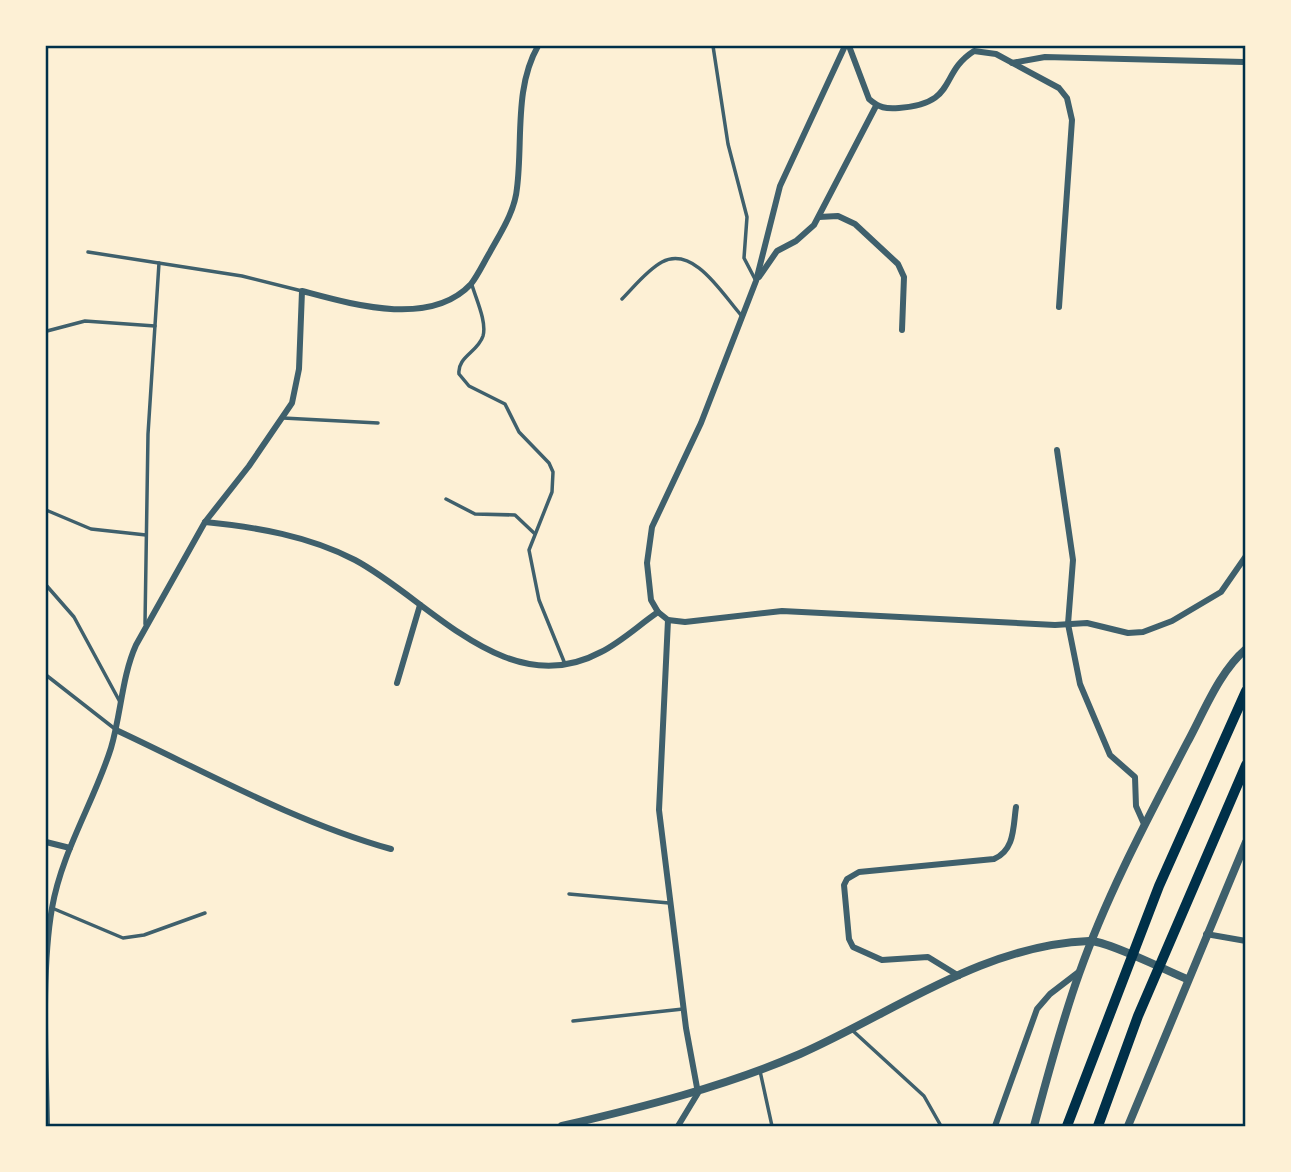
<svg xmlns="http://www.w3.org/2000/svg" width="1291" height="1172" font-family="Helvetica,sans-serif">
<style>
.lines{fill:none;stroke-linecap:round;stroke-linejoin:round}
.service{stroke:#3f606c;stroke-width:3.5}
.minor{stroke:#3f606c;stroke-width:6}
.tertiary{stroke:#3f606c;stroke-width:8}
.trunk{stroke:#003049;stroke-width:10}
.neatline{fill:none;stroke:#003049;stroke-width:2.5}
</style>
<rect width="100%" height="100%" fill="#fdf0d5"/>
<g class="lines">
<g class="service">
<path d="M713,46L728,144L747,217L744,258L756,281"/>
<path d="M88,252L242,276L302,291"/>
<path d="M472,285C476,299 487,322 483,336C478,352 457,357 459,374L469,386L505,404L519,432L549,463L553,472L552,492L529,550L539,600L565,664"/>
<path d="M622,299C634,287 647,270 662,262C694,245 723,295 741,315"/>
<path d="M47,331L85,321L155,326"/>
<path d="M283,418L378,423"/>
<path d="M446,499L475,514L515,515L534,533"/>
<path d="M46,510L91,529L146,535"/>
<path d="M46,585L74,617L120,702"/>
<path d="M145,624L148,434L159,263"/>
<path d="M46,675L115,729"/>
<path d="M569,894L669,903"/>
<path d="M52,908L123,938L144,935L205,913"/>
<path d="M573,1021L683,1009"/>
<path d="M852,1030L924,1096L941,1126"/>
<path d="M760,1071L772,1126"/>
</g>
<g class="minor">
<path d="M845,46L780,186L756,281L701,423L652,527L647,563L651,600L658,612L668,620L685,622L782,611L1055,625L1087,623L1128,633L1143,632L1172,621L1221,592L1246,556"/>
<path d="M849,46L869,99C879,108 886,109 899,108C959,103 938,74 974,51L996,54L1059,88L1067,98L1072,120L1059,307"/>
<path d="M1012,63L1045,57L1244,62"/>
<path d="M819,217L838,216L855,224L898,264L904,277L902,330"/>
<path d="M759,277L777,251L796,241L814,225L876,106"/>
<path d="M1057,450L1073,560L1068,624L1080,684L1110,755L1135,777L1136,806L1144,824"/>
<path d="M205,522C256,527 309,536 355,560C430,600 507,703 601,652C621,642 639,625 658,612"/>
<path d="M668,620L659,810L686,1028L698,1093L678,1126"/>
<path d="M397,683L420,605"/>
<path d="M116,730C206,772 295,822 391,849"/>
<path d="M46,842L70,848"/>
<path d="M1206,934L1246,941"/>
<path d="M959,976L928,957L882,960L853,947L849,939L844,885L847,879L859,872L994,859C1015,850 1013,827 1016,807"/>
<path d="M47,1126C46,1061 41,971 52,908C62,851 94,802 111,748C121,714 122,676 136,645L205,522L249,466L292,403L299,369L302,291C351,304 430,328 471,284C478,275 484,262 490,252C501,232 515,211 517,188C523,141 514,88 538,46"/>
<path d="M995,1126L1037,1009L1050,994L1080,971"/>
</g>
<g class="tertiary">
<path d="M562,1126C643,1107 723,1087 800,1054C893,1013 983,945 1089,941C1106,940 1167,971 1187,979"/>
<path d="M1034,1126C1048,1075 1061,1024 1079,974C1107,894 1148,818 1187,743C1204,712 1219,672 1246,649"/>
<path d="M1128,1126L1246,842"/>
</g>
<g class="trunk">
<path d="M1067,1126L1159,886L1246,691"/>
<path d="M1098,1126L1138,1016L1246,765"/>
</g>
</g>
<rect width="1291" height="1172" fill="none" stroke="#fdf0d5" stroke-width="94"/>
<rect x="47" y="47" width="1197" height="1078" class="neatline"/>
</svg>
